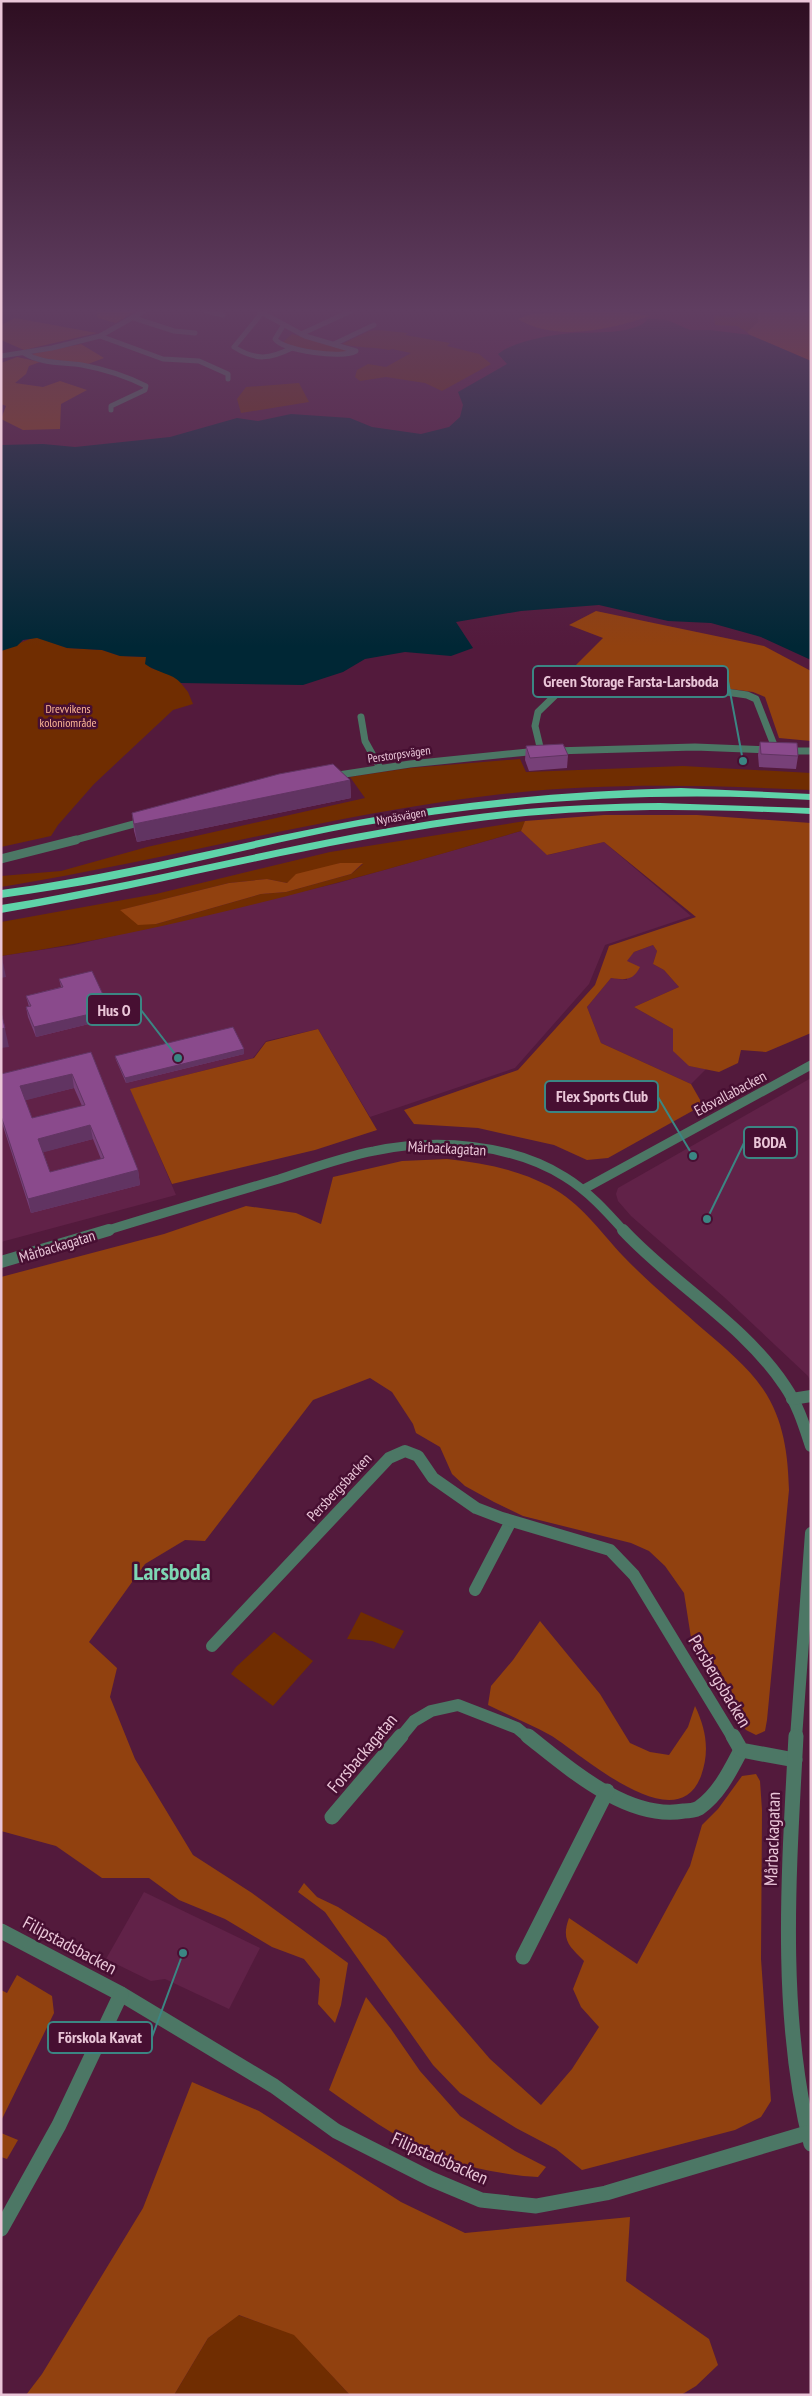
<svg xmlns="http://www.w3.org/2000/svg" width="812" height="2396" font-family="'PT Sans Narrow',sans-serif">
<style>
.built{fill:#612248}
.green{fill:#702d01;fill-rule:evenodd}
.forest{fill:#91410f}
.water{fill:#002735}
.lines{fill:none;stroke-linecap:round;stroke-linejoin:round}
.pedestrian{stroke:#4c7765;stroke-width:7}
.minor-far4{stroke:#4c7765;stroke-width:5}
.minor-far3{stroke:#4c7765;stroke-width:7}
.minor-far2{stroke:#4c7765;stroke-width:9}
.minor-far1{stroke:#4c7765;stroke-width:12}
.minor{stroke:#4c7765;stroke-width:15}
.motorway{fill:#5fd3a9;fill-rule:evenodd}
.wall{fill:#774078;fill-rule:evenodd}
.shaded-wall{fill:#613462}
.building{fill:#8a4a8c;stroke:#613462;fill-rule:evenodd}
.labels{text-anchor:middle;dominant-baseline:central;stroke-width:5;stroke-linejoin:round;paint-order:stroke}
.far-park-label{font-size:12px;fill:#fbb695;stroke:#470f32}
.far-street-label{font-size:12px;fill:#eac6d8;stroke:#470f32}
.street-label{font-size:15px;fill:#eac6d8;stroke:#470f32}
.near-street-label{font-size:18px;fill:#eac6d8;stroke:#470f32}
.near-district-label{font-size:24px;font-weight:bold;fill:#7ed7b4;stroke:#470f32}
.leader{fill:none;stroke:#3b8683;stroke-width:2}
.callout-dot{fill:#3b8683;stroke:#470f32;stroke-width:2}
.callout{fill:#470f32;stroke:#3b8683;stroke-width:2}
.callout-label{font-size:16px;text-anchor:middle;font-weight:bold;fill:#eac6d8}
</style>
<rect width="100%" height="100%" fill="#531a3c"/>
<g class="built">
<path d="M521,831L548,855L604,842L691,916L605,945L589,984L515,1068L370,1117L318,1029L266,1041L253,1058L131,1089L176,1195L1,1242V956L74,945L338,883Z"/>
<path d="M653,945L657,951L653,964L664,970L679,987L634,1007L673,1029L689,1066L706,1069L691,1084L601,1043L587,1007L611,978L627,980L626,961L634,952Z"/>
<path d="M811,1078V1383L808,1376L724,1297L631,1216L618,1201L616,1194L618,1188Z"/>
<path d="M144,1892L260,1948L229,2009L165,1979L151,1981L106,1959Z"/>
</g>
<g class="green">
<path d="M739,311H758V322L747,332L737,326L715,325L714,316L735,317Z"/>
<path d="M378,330L408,333L405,335L450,343L447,346L479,354L491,364L442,391L425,383L386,377L360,381L355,377L357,370L368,364L386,367L411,353L392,349L389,350C373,347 358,348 342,344L369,331Z"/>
<path d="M292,334L350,350L340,355L294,347L283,342Z"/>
<path d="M299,383L309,402L241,413L237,399L246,387Z"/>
<path d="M37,637L67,648L102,650L120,656L146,657L151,668L175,676L188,692L193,704L173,710L94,784L58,825L51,836L1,847V651C14,647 23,640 37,637Z"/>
<path d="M520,759L526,772L683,766L811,773V790C703,785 594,782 486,796C323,816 164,861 1,887V876L61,871L147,847L365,798L350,777L410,768Z"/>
<path d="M525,821L521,831C350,880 177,930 1,956V922L156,894L330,852ZM340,863L363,864L351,874L286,892L261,894L156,924L121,910L229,883L267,879L287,883Z"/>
<path d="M361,1612L404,1631L394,1649L372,1641L347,1639Z"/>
<path d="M274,1632L313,1661L273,1706L231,1674L236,1667Z"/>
<path d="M238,2315L294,2334L350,2395H174L208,2338Z"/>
</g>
<g class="forest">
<path d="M96,311H135L116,323L98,318Z"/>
<path d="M578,311H620L649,316C610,330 555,342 518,319L531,314Z"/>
<path d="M758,311H811V361L750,335L747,332L758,322Z"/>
<path d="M15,318L97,333L24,350L1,340V325Z"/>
<path d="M81,344L104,358L88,364L39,358L32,354Z"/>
<path d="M17,357L40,362L29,366L26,374L15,383L43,387L60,381L87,390L61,404L60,429L23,430L1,419L6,406L1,404V363Z"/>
<path d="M596,611L764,646L811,671V741L779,738L765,697L753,692L605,672L588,674L576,665L603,638L569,625Z"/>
<path d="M604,815H697L811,823V1033L766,1052L741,1050L738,1063L719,1072L689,1066L673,1051V1029L634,1007L679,987L664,970L653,964L657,951L653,945L634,952L627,961L640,967C633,981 625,980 611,978L587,1007L601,1043L691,1084L703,1105L608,1158L587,1160L554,1145L478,1128L414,1124L404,1110L518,1070L595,985L609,946L696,917L604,842L547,855L521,831L525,821Z"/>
<path d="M340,863H363L351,874L286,892L261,894L156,924L138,925L120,910L229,883L267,879L287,883L296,874Z"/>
<path d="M318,1029L377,1130L315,1150L172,1184L130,1089L254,1058L266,1042Z"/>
<path d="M447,1159C483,1163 516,1169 549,1186C582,1204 598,1229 623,1256C647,1281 678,1307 704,1330C725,1348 747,1366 763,1389C784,1420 788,1455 789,1490L767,1720L765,1731L756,1735L746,1730L733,1712L692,1644L684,1593L665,1566L649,1551L631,1543L523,1516L494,1502L465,1486L452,1474L440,1447L416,1433L413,1424L392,1392L370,1378L313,1400L205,1541L185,1540L145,1564L89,1642L117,1668L110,1697L135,1759L193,1855L252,1893L348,1963L341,2005L335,2023L318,2004L320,1979L304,1959L272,1947L225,1919L179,1900L149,1878H102L56,1846L1,1831V1277L164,1234L246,1206L296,1213L321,1224L333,1177L402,1161Z"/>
<path d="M540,1621L600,1694L630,1743L650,1752L669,1755L688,1727L695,1706C706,1729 710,1751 701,1776C676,1842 581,1753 550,1735C530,1724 508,1715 488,1705L491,1686L513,1660Z"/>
<path d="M756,1774L760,1781L762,1810L761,1959L771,2101L761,2117L735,2130L582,2170L556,2149L516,2128L460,2093L433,2065L325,1912L298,1892L304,1883L317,1897L338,1907L386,1938L490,2059L541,2105L572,2069L599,2027L581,2007L573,1989L584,1961C569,1946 561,1940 569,1918L637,1964L690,1866L702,1825L718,1809L742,1776Z"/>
<path d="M17,1975L52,1996L54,2013L1,2121V1990L7,1993Z"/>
<path d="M366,1997L391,2029L420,2071L460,2116L515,2151L546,2167L538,2177C504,2175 462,2167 430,2153C394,2137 362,2113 329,2090Z"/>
<path d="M192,2082L259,2111L401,2202L465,2233L630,2217L626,2281L709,2339L718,2365L696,2386L681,2395H350L294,2335L239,2315L208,2338L174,2395H26L42,2374L143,2208Z"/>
<path d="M1,2133L18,2140L7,2159L1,2157Z"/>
</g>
<path class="water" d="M648,319L667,320L690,330H710L750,335L811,361V660L761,637L711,623L668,621L599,605L521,611L456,622L473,648L451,656L405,652L365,659L343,672L303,685L181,683C172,673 157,673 145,664L146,657L120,656L102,650L67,648L37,638L23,640L17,646L1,651V445L43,444L75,447L170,437L237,418L258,421L291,414L350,418L372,427L421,434L449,427L460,417L463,405L458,392L507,364L498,354C514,341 551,335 572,333C592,332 635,335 648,319Z"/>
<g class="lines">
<path class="pedestrian" d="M361,717L365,741L380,768"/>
<g class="minor-far4">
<path d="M206,311L223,315"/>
<path d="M259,311L305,336L356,351C343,359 284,351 275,339L283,326"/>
<path d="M262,313L234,347C256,361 270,359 292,348"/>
<path d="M134,318L174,331L195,333"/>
<path d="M301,334L351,311"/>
<path d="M100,336L163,359L199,361L228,374V379"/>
<path d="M334,344L374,325"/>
<path d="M24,353C42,364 62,362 82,365C104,369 126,376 146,386L145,390L111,406V410"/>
<path d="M1,356L52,348L100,336L144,311"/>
</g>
<g class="minor-far3">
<path d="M541,751L535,726L538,712L568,683L583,678L597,675L614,676L747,695L756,699L776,750"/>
<path d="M553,751L695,747L771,750"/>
<path d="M785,751H811"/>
<path d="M332,776L410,764L538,751"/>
<path d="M71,841L145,821"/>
</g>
<g class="minor-far2">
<path d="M1,859L76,840"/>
<path d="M584,1189L811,1065"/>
<path d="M105,1231C163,1213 221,1196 279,1179C310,1169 342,1157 374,1151C435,1138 511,1143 565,1177C588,1191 606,1211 624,1231"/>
</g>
<g class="minor-far1">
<path d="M623,1230C674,1285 743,1323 785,1386C798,1405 804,1425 811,1446"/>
<path d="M1,1262L109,1230"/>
<path d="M792,1399L811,1396"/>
<path d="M475,1590L511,1521"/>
<path d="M212,1646L389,1458L405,1451L418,1456L433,1478L476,1508L502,1518L610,1550L634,1575L733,1738"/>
<path d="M400,1738L414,1721L431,1711L458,1705L517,1728L529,1738"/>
<path d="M796,1738L811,1533"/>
</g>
<g class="minor">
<path d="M528,1736C570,1769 628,1821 684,1811C689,1811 695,1810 699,1808C719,1794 730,1771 741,1750"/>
<path d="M733,1736L741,1750L795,1760"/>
<path d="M796,1736C789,1869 778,2015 811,2144"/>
<path d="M332,1817L401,1736"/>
<path d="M1,1931L121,1994L274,2086L336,2131L431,2179L481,2200L536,2206L606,2193L807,2133"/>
<path d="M523,1957L607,1791"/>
<path d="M1,2229L59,2125L121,1994"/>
</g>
<g class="motorway">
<path d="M681,788L811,794V800C659,791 510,800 360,826C278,841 197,863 115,879C77,887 39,892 1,898V890C122,874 238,842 358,820C465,800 573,791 681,788Z"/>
<path d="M660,803L811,808V814C693,808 575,807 458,824C304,846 154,887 1,913V905C154,880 304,839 457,817C524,807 592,804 660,803Z"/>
</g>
</g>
<g class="wall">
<path d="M760,742L798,756L796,769L759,767L758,755Z"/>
<path d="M526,746L568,755L567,768L529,771L525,760Z"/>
<path d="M350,780L351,798L137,842L134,831L132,813Z"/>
<path d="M59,979L107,1010L99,1012L101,1021L36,1037L28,1017L26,1007H29L26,996L61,987Z"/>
<path d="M91,1052L138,1170L140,1185L31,1213L1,1120V1074ZM74,1088L82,1106L32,1118L25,1100ZM93,1139L101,1159L50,1172L43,1152Z"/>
<path d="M244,1054L126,1083L116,1060L115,1056Z"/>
</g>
<g class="shaded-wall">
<path d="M350,780L351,798L137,842L134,824Z"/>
<path d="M1,958H2L6,977L1,978Z"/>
<path d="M106,1001L107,1010L99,1012L101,1021L36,1037L34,1027L95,1004Z"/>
<path d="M1,1011L9,1047L1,1048Z"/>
<path d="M244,1049V1054L126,1083L125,1078Z"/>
<path d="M72,1074L74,1088L23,1101L20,1086Z"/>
<path d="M90,1125L93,1139L41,1153L38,1139Z"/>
<path d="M138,1170L140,1185L31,1213L28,1199Z"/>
</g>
<g class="building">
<path d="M760,742L797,743L798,756L761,754Z"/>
<path d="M563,744L568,755L530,758L526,746Z"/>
<path d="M333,764L350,780L134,824L132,813L279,774Z"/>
<path d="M92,971L106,1001L95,1004L99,1012L34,1027L26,1007L31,1006L26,996L63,987L59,979Z"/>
<path d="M1,1012L5,1028L1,1029Z"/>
<path d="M233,1027L244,1049L125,1078L115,1056Z"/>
<path d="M91,1052L138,1170L28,1199L1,1116V1074ZM72,1074L85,1105L32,1118L20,1086ZM90,1125L104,1158L50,1172L38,1139Z"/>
</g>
<linearGradient id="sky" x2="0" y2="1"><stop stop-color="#2e0e21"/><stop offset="0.48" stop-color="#603e61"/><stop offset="1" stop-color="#603e61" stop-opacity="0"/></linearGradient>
<rect width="812" height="647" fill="url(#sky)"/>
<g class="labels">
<g class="far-park-label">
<text x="68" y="708">Drevvikens<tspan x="68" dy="14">koloniområde</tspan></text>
</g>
<g class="far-street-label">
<text transform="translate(399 754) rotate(-8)">Perstorpsvägen</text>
<text transform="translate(401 816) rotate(-10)">Nynäsvägen</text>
</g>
<g class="street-label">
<text transform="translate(730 1093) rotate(-28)">Edsvallabacken</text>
<text transform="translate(447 1148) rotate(3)">Mårbackagatan</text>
<text transform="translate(57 1246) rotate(-17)">Mårbackagatan</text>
<text transform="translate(339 1487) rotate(-47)">Persbergsbacken</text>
</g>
<g class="near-street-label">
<text transform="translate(720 1681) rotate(59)">Persbergsbacken</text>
<text transform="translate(362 1753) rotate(-50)">Forsbackagatan</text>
<text transform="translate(772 1839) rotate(-88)">Mårbackagatan</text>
<text transform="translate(70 1945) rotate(28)">Filipstadsbacken</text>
<text transform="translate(440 2158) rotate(24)">Filipstadsbacken</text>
</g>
<g class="near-district-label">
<text x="172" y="1571">Larsboda</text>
</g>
</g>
<path class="leader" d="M743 761L728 681M178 1058L141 1010M693 1156L658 1097M707 1219L744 1143M183 1953L152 2037"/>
<g class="callout-dot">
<circle cx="743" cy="761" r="5"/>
<circle cx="178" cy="1058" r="5"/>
<circle cx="693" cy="1156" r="5"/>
<circle cx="707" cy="1219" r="5"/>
<circle cx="183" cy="1953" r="5"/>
</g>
<g class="callout">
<rect x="533" y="666" width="195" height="31" rx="5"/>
<rect x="87" y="994" width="54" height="31" rx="5"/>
<rect x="545" y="1081" width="113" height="31" rx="5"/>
<rect x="744" y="1127" width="53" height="31" rx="5"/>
<rect x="48" y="2022" width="104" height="31" rx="5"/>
</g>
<g class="callout-label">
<text x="631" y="687">Green Storage Farsta-Larsboda</text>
<text x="114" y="1016">Hus O</text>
<text x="602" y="1102">Flex Sports Club</text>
<text x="770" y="1148">BODA</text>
<text x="100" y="2043">Förskola Kavat</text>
</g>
<rect width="812" height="2396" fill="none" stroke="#eac6d8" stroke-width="5"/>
</svg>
